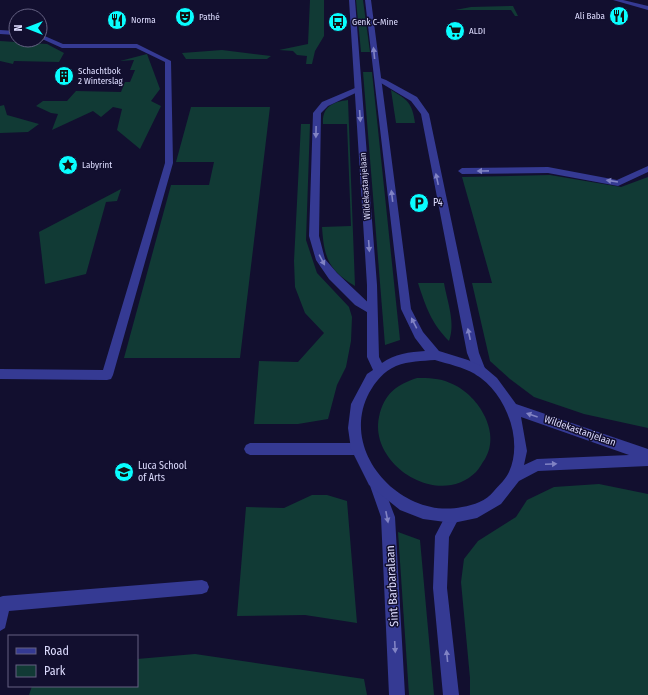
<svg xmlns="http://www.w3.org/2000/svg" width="648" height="695" font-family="'Fira Sans Condensed',sans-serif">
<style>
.green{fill:#113a35}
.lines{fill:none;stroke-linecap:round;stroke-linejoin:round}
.service{fill:#353a93;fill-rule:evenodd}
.pedestrian{fill:#353a93;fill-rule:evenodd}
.minor{fill:#353a93;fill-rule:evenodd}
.tertiary{fill:#353a93;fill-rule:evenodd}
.oneway{fill:#8183c4}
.labels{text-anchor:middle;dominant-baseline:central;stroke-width:3;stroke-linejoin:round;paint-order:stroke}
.far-poi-label{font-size:9px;fill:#deddff;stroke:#120f2f;text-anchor:start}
.far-street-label{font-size:9px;fill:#deddff;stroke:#120f2f}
.poi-label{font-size:10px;fill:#deddff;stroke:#120f2f;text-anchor:start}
.street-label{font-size:10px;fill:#deddff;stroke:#120f2f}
.near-street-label{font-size:12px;fill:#deddff;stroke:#120f2f}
</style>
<rect width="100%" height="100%" fill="#120f2f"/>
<g class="green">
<path d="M310,0H324V36L315,51L312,64H306L307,56L297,55L293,51L279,50L308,44Z"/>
<path d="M356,0H363L370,52H361Z"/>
<path d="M513,6L518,16H515L511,10H455L471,7Z"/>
<path d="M0,41L47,44L64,53L59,62L14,61L13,64L0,61Z"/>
<path d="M222,50L271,56L267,59H186L182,53Z"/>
<path d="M147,54L160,89L151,101L161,106L140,149L117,130L122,109L113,107L101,117L93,111L52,130L58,114L51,113L36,106L43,101H67L76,91L121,92L125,82H130L135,70H130L134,60L120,61Z"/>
<path d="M363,72H372L400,340L385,345Z"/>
<path d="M391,90C408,100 412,103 415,123H396Z"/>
<path d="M348,100L355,286C328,270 324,257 322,227L351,226L347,124H323C322,107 332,102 348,100Z"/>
<path d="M4,105L7,115L39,124L28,132L0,133V106Z"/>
<path d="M191,107H270L240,358H124L171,185H209L214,162H176Z"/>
<path d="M301,124H310L306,240L317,273L349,307L352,317L351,341L346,367L337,385L328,419L298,424H254L259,361L298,362L324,333L305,313L295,287L294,261Z"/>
<path d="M550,175L621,187L648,177V428L584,414L534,397L510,379L490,361L472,283H492L462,177Z"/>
<path d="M121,189L117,201L106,202L86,274L45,284L39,232Z"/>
<path d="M418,283H444C447,301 456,323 449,341C431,323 426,307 418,283Z"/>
<path d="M417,378C429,378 439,378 450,383C477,393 502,432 485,459C482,463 479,469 476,472C439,509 369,465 379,417C384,394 396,385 417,378Z"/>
<path d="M599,484L648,494V695H470V678L461,582L464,559L478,541L516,517L527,500L554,487Z"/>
<path d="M312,495H327L347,501L357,623L305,615L237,616L246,507L284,508Z"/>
<path d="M398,532L420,540L434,695H409Z"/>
<path d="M195,654L364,679L367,695H29L32,686H137V659Z"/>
</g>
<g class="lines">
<g class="service">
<path d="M378,77L386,80L417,97L429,114L479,353L486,371L484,375L480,376L476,375L467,353L421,114L411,101L376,80V78Z"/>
<path d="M355,88H358L362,90L328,106L321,113L319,236L325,259L337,273L377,311L376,314L372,315L355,305L329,279L316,260L309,236L313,113L322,102Z"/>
<path d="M648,166V172L618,186L548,173L462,174L458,171L462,168L548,167L617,180Z"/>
<path d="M250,443H357L361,445L363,449L361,453L357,455H250L246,453L244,449L246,445Z"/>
</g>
<g class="pedestrian">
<path d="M0,30L16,31V35L0,34Z"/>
<path d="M40,34L63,44H137L171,61L173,163L113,375L111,379L107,380L0,379V369L103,370L165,163V62L136,48H62L40,38Z"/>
<path d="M202,580L207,582L209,587L207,592L202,594L9,611L5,628L0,631V597L3,596Z"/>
</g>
<g class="minor">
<path d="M613,0H623L648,6V10Z"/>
<path d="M374,474L379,475L395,517L405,695H389L381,517L368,480L369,475Z"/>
<path d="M453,509L458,511L460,516L449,537L447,588L459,695H443L433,588L435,536L448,511Z"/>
</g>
<path class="tertiary" d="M349,0H355L377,285L379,357L382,363C394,354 410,352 425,351L415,338L401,309L365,0H371L411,309L423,332L439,351L468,360L484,367L497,378L516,404L648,449V466L538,471L519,481L501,504L477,518L453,523L423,519L400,510L369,485L351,449L348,428L351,404L367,374L373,370L367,357V285ZM435,360C448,364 463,367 475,374C505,392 524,439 509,472C506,479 499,485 494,491C486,501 474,505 462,507C402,520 338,452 369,393C375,382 384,371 396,366C409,361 422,361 435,360ZM521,417L629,455L537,459L524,465L527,451Z"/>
</g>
<defs><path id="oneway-solid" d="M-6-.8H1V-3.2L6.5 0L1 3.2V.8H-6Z"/></defs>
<g class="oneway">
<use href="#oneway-solid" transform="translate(374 53) rotate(-96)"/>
<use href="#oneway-solid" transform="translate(360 116) rotate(86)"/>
<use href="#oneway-solid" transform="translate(316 132) rotate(91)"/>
<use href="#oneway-solid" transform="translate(483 171) rotate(179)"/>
<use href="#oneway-solid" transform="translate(437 179) rotate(-102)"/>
<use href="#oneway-solid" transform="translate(612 181) rotate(-171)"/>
<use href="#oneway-solid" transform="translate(392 196) rotate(-97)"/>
<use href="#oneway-solid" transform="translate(369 246) rotate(86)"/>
<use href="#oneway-solid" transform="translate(322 260) rotate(62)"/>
<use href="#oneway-solid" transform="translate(414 323) rotate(-117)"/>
<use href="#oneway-solid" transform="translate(469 334) rotate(-102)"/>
<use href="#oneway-solid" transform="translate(532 415) rotate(-161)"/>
<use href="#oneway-solid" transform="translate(551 464) rotate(-3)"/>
<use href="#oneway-solid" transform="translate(387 517) rotate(79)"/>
<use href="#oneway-solid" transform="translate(395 647) rotate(87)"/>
<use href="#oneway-solid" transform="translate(447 656) rotate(-96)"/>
</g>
<defs>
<g id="restaurant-disc" transform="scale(1)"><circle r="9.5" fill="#09fdff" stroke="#120f2f"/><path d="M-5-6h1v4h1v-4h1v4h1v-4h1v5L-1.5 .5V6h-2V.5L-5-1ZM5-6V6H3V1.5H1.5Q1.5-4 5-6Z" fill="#111"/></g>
<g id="theatre-disc" transform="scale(1)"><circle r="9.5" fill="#09fdff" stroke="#120f2f"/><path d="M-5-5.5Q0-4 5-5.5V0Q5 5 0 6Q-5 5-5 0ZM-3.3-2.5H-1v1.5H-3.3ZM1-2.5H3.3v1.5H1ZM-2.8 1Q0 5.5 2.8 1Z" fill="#111"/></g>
<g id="bus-disc" transform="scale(1)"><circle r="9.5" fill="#09fdff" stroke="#120f2f"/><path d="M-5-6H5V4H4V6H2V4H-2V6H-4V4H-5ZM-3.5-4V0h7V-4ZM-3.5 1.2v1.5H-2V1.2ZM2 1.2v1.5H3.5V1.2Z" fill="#111"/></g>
<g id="supermarket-disc" transform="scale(1)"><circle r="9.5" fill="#09fdff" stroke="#120f2f"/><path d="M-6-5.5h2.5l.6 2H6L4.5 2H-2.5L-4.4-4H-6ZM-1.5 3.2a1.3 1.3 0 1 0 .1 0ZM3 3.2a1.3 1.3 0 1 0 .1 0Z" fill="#111"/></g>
<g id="building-disc" transform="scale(1)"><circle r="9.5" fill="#09fdff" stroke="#120f2f"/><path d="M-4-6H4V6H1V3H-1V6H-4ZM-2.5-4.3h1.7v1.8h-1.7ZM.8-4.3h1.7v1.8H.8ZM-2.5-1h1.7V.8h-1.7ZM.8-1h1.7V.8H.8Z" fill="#111"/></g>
<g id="sight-disc" transform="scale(1)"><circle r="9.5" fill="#09fdff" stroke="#120f2f"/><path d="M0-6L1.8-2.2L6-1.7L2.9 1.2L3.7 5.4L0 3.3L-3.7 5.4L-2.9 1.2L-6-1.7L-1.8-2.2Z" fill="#111"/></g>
<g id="parking-disc" transform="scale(1)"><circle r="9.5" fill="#09fdff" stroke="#120f2f"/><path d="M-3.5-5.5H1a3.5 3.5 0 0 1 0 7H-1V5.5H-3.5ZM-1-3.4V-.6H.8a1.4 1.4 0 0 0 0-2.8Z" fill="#111"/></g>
<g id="university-disc" transform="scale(1)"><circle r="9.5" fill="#09fdff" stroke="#120f2f"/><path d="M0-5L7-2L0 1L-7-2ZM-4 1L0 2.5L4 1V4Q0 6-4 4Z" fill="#111"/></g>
</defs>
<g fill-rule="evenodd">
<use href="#restaurant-disc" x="619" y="16"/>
<use href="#theatre-disc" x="185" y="17"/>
<use href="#restaurant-disc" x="117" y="20"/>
<use href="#bus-disc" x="338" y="22"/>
<use href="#supermarket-disc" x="455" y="31"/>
<use href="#building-disc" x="64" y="76"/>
<use href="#sight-disc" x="68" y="165"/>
<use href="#parking-disc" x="419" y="203"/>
<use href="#university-disc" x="124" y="472"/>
</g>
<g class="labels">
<g class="far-poi-label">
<text x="605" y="16" text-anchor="end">Ali Baba</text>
<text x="199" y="17">Pathé</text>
<text x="131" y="20">Norma</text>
<text x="352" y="22">Genk C-Mine</text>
<text x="469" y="31">ALDI</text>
<text x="78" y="71">Schachtbok<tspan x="78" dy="10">2 Winterslag</tspan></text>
<text x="82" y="165">Labyrint</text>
</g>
<g class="far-street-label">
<text transform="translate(365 186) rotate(-94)">Wildekastanjelaan</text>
</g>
<g class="poi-label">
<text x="433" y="203">P4</text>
<text x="138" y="466">Luca School<tspan x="138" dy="12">of Arts</tspan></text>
</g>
<g class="street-label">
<text transform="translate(580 431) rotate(19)">Wildekastanjelaan</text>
</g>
<g class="near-street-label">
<text transform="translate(392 586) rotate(-93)">Sint Barbaralaan</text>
</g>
</g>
<rect x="8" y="635" width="130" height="52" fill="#120f2f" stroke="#646182"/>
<rect x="16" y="648" width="20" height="6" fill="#353a93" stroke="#646182"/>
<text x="44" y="655" font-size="12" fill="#deddff">Road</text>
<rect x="16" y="665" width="20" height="12" fill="#113a35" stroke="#646182"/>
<text x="44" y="675" font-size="12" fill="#deddff">Park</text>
<g transform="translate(28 28) rotate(270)"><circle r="19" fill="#120f2f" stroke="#646182"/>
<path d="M0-3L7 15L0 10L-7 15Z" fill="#09fdff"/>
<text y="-6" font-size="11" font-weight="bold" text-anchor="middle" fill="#deddff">N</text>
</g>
</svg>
